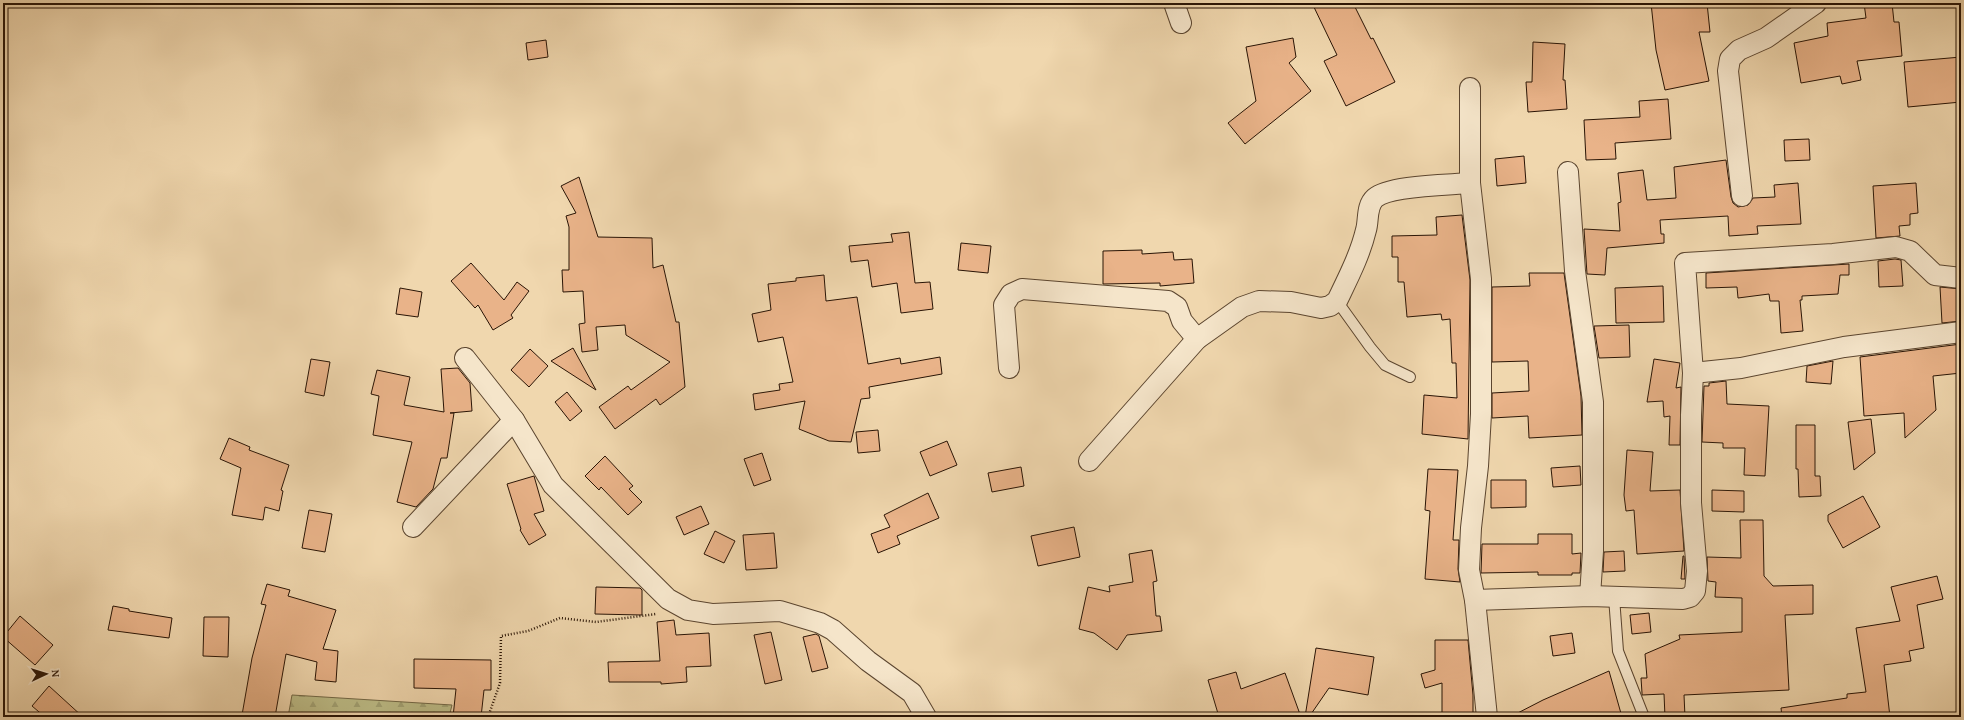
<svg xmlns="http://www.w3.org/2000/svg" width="1964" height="720" font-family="'Gentium Book Plus',serif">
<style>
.forest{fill:url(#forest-firs);stroke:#736846}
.building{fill:#e9b389;stroke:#291405}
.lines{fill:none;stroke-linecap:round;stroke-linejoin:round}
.lane-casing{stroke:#5b452f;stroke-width:12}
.street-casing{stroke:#5b452f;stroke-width:22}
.path{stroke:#291405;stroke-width:2.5;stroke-dasharray:1 2;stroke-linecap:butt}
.lane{stroke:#f5e5ca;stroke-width:10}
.street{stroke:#f5e5ca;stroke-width:20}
</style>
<defs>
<pattern id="forest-firs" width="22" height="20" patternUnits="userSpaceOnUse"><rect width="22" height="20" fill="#bdbd88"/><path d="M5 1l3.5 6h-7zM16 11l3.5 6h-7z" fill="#a2a274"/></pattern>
</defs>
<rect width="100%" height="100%" fill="#f0d7ae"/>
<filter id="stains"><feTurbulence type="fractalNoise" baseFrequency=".005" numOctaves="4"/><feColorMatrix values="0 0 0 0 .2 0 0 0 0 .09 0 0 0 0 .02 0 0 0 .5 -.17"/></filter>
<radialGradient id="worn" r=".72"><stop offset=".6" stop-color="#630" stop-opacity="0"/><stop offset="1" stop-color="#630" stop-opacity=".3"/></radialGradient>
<path class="forest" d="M292,695L452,705L449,717H288Z"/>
<g class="building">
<path d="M1312,3H1353L1371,39L1373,38L1395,82L1346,106L1324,61L1337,55Z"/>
<path d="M1651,3H1707L1710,32H1699L1709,81L1665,90L1656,50Z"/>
<path d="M1864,3H1892L1894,22H1899L1902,56L1857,61L1861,80L1842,84L1840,76L1801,83L1794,43L1828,36L1827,23L1866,18Z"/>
<path d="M1293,38L1296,57L1289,63L1311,91L1245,144L1228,123L1256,101L1246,47Z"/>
<path d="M546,40L548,57L528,60L526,43Z"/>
<path d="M1533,42L1565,44L1563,80H1565L1567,109L1528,112L1526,82H1532Z"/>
<path d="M1961,57V102L1908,107L1904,62Z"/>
<path d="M1668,99L1671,139L1615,143L1616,159L1586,160L1584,120L1640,117L1639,101Z"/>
<path d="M1809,139L1810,160L1785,161L1784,140Z"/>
<path d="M1524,156L1526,183L1497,186L1495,159Z"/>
<path d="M1726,160L1731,197L1733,203L1738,207L1748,205L1753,198L1775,197L1774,185L1798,183L1801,224L1757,226L1758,234L1729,236L1728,216L1660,220L1661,234H1664V243L1607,248L1605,275L1587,274L1584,229L1620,231L1618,203L1621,202L1618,173L1643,170L1647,200L1676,198L1674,167Z"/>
<path d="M579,177L598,237L652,238L653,268L663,265L676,322H679L685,387L660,405L656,399L615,429L599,407L628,386L631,390L670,362L626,335L625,325L596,327L598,350L582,352L579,324L585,323L583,291L563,292L562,270H569V227L566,216L576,213L561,186Z"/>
<path d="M1916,183L1918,213L1910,214V225L1899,226L1900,236L1876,238L1873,186Z"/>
<path d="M1462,215L1470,280L1468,439L1422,434L1424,395L1457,398L1456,363H1452L1450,319L1442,320L1441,314L1407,317L1404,282H1398V257H1392V236L1437,235L1436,217Z"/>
<path d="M909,232L915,283L930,282L933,309L901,313L897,283L872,287L868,260L851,262L849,246L893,242L891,234Z"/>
<path d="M961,243L991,246L988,273L958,270Z"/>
<path d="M1142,250V254L1173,252L1174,260L1192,259L1194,283L1160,286V283L1103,284V251Z"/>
<path d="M1895,259L1901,260L1903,286L1879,287L1878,261Z"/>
<path d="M471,263L504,300L517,282L529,291L511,315L513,318L493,330L478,305L475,308L451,281Z"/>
<path d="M1849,264V275H1840L1838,294L1802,296V300H1800L1803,331L1781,333L1779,301H1770L1769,294L1738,298L1737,287L1706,288V273Z"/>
<path d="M1529,273H1564L1581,396L1582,435L1529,438L1528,416L1492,418V393L1529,391L1528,361L1492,362V287L1530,286Z"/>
<path d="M824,275L826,301L857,297L868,364L900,358L901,364L940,357L942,374L869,387L870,398L861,399L851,442L829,441L799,429L805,401L755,410L753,394L780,390L779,384L793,382L783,337L758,342L752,314L771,310L768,284L796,281V278Z"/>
<path d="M1663,286L1664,322L1616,323L1615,288Z"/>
<path d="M1940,287L1961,289V321L1942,323Z"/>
<path d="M400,288L422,292L418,317L396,314Z"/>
<path d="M1629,325L1630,357L1599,358L1594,326Z"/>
<path d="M1961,344V373L1933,376L1936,410L1905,438L1904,413L1864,416L1860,357Z"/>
<path d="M573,348L596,390L551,361Z"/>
<path d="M530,349L548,366L529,387L511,370Z"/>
<path d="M311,359L330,362L324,396L305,392Z"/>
<path d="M1654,359L1680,363L1676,388L1681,387L1680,445H1669L1670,416L1664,417L1663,401L1647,402Z"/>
<path d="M1833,361L1831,384L1806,382L1807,366Z"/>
<path d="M458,368L470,383L472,411L450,413H454L447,458H441L433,489L416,507L397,502L412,442L373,435L379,396L371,394L377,370L410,377L404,405L444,412L441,369Z"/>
<path d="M1726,381L1727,404L1769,406L1765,476L1744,475L1745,448H1723V443L1702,442L1704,386H1709V383Z"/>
<path d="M567,392L582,411L570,421L555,402Z"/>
<path d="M1871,419L1875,453L1854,470L1848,422Z"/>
<path d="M1796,425H1815V476H1820L1821,496L1799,497L1798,469H1796Z"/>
<path d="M878,430L880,451L858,453L856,432Z"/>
<path d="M229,438L250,447L249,450L289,465L281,490L283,491L279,511L265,507L263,520L232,515L241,468L220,459Z"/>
<path d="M947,441L957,465L930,476L920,452Z"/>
<path d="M1627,450L1653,452L1650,491L1680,490L1684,551L1637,554L1634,510L1626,511L1624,495Z"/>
<path d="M762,453L771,480L754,486L744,459Z"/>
<path d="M605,456L633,486L629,489L642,502L628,515L601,487L599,490L585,476Z"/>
<path d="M1580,466L1581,485L1553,487L1551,468Z"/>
<path d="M1021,467L1024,486L992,492L988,473Z"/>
<path d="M1428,469L1458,470L1453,540H1459L1458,569L1460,582L1425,579L1430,511L1425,510Z"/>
<path d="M534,476L544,511L534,514L546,535L529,545L520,530L521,529L507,484Z"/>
<path d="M1491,480H1526V507L1491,508Z"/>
<path d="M1712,490L1744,491V512L1712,511Z"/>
<path d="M928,493L939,518L897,536L900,544L878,553L871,534L890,527L884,515Z"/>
<path d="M1863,496L1880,527L1843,548L1828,521V515Z"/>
<path d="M701,506L709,524L684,535L676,517Z"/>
<path d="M309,510L332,514L325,552L302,548Z"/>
<path d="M1740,520H1763L1764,576L1773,586L1813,585V614L1785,615L1789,690L1684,695L1685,717H1665L1664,694L1642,695V693L1641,678H1647L1645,654L1680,639L1679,635L1742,632V598L1715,597L1716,582L1708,581L1707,557L1741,558Z"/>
<path d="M1074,527L1080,557L1038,566L1031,536Z"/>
<path d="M715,531L735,541L724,563L704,554Z"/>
<path d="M774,533L777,568L746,570L743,535Z"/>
<path d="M1538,534H1572V554L1581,553L1580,573H1572V575H1538V572L1481,573L1482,544H1538Z"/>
<path d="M1152,550L1157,581L1153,582L1156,616H1160L1162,631L1127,635L1117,650L1094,633L1079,629L1088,587L1110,592L1109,586L1133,582L1129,554Z"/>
<path d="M1624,551L1625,571L1603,572L1604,552Z"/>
<path d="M1683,556H1684L1685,579H1681Z"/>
<path d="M1937,576L1943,599L1917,605L1924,648L1909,651L1911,661L1884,665L1890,717H1782L1781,708L1847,698V694L1866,692L1856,628L1900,621L1891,587Z"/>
<path d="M267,584L290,590L288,596L336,610L323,649L338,651L336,682L315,680L317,662L286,654L275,717H250L242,715L252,658L266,605L261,604Z"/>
<path d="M596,587L640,588L642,590V615L595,614Z"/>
<path d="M113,606L129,609V611L172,618L169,638L108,630Z"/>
<path d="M1649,613L1651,632L1632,634L1630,615Z"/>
<path d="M20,616L53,645L35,665L3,637Z"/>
<path d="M204,617H229L228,657L203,656Z"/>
<path d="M674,620L676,635L709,633L711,666L686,667L687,682L661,684V682H609L608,662L660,661L657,622Z"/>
<path d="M771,632L782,680L765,684L754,635Z"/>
<path d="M1572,633L1575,653L1553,656L1550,636Z"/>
<path d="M816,634L819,636L828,668L812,672L803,637Z"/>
<path d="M1435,640H1468L1473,695V717H1442V683L1425,688L1421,674L1435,670Z"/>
<path d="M1316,648L1374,657L1368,695L1329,688L1309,717H1305Z"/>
<path d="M414,659L491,660V690H484L481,717H453L456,689L414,688Z"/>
<path d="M1609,671L1622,717H1510L1543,700Z"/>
<path d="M1236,672L1241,689L1285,673L1301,717H1219L1208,680Z"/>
<path d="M49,686L83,717H45L32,706Z"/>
</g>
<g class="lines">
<g class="lane-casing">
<g id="lane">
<path d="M1337,301L1370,347L1385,365L1410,377"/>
<path d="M1614,597L1618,651L1644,717"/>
</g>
</g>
<g class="street-casing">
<g id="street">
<path d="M1174,3L1181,23"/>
<path d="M1470,88V183L1481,279V414L1478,466L1471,528L1469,570L1475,600L1590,596L1683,599L1690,597L1695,591L1697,571L1691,503V415L1693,373L1685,263L1833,254L1896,247L1910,251L1935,275L1961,278"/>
<path d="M1568,172L1575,271L1593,402V551L1590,596"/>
<path d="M1742,196L1728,71L1730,59L1739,50L1766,38L1816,3"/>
<path d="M465,358L514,420L553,485L668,599L688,610L713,614L780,611L820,623L833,630L868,661L912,693L926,717"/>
<path d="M1009,368L1004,305L1011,294L1022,289L1168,301L1177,307L1182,321L1197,339"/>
<path d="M1693,373L1741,368L1844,347L1961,332"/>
<path d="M1089,461L1197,339L1242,307L1259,301L1291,302L1321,308L1330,306L1337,301C1348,278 1360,255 1366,230C1369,220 1366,206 1375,198C1389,185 1450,185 1470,183"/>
<path d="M413,527L514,420"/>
<path d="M1475,600L1487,717"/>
</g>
</g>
<path class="path" d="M488,717L500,683L501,636L528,631L560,618L596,622L656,614"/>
<use href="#lane" class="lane"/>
<use href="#street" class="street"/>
</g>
<rect width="1964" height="720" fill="none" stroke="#f0d7ae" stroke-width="16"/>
<rect x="4" y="4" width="1956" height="712" fill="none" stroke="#291405" stroke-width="2"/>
<rect x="8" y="8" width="1948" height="704" fill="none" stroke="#291405"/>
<g transform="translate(46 674) rotate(86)" stroke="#f5e5ca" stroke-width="3" paint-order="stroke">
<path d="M0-3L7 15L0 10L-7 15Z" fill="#291405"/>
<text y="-6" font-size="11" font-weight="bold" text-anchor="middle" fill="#291405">N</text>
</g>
<rect width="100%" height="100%" filter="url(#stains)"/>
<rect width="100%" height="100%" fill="url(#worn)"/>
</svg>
